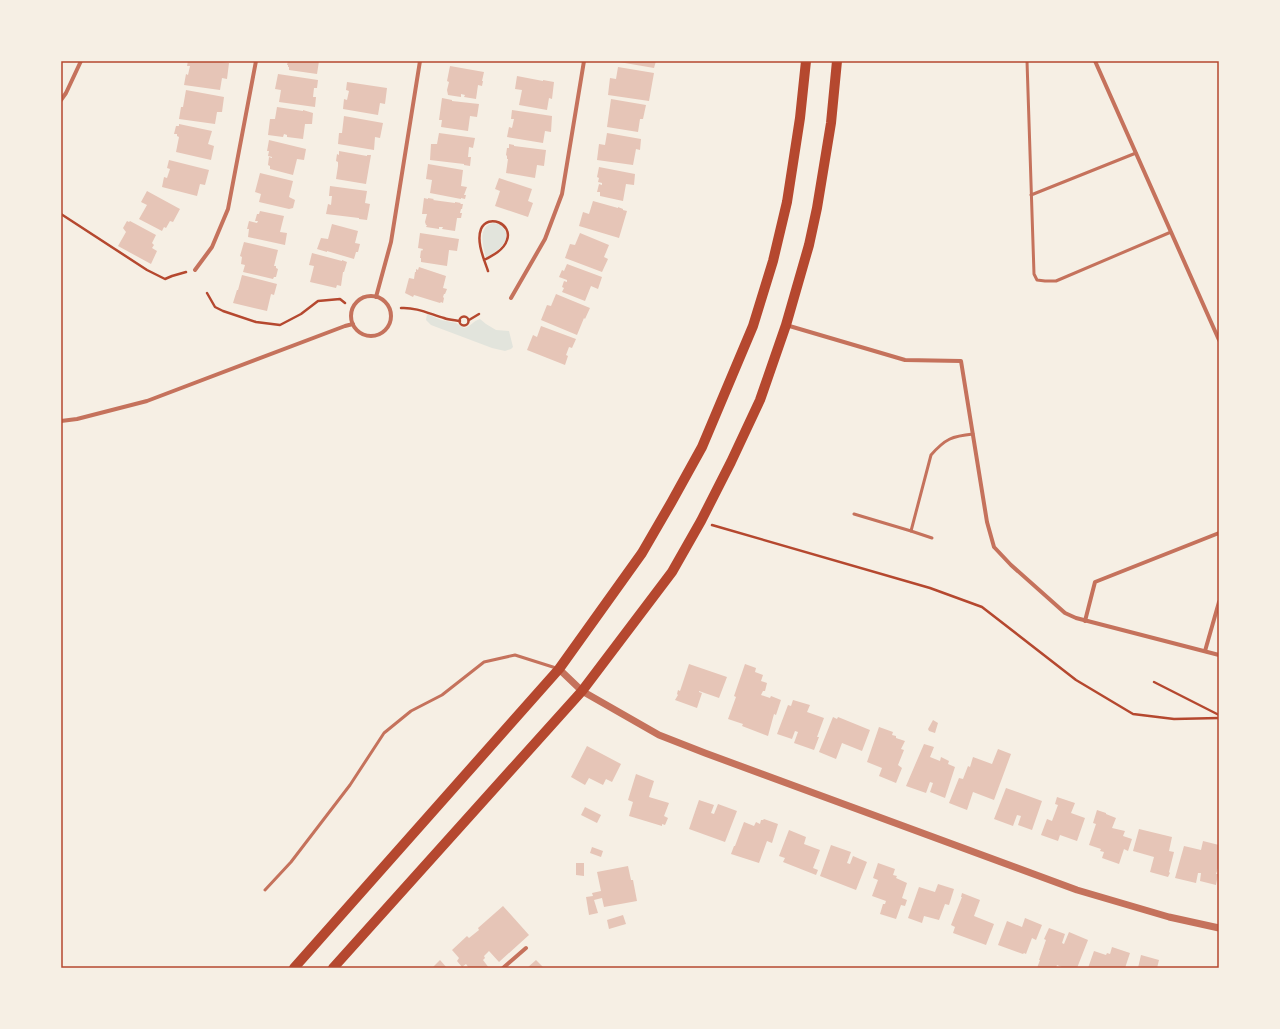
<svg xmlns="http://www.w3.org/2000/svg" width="1280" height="1029" font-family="'Source Serif 4',serif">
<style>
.green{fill:#e2e4dc}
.building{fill:#e6c5b7}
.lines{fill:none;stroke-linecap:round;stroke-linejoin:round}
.path{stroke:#b5482f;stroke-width:2.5}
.service{stroke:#c5725c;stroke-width:3}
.minor{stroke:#c5725c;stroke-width:4}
.tertiary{stroke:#c5725c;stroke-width:7}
.primary{stroke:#b5482f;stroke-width:10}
.neatline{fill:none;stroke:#b5482f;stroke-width:1.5}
</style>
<rect width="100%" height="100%" fill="#f6efe4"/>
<g class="green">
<path d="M493,223C498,224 501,224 504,229C513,242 495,252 486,258C483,246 477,227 493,223Z"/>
<path d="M427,314L441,320L456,323L464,328C470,327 473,321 480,319L486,324L496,330L509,331L513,347L511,349L505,351L492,348L431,325L426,320Z"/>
</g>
<g class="building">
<path d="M188,61H215L229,63L227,79L222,78L220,90L184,85L186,74L188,75L190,66H187Z"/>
<path d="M288,61H319L317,74L289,70V67H288V65H287Z"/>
<path d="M619,61H656L654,68L619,62Z"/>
<path d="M450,66L484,72L482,81H483L482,86L478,85L476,99L464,97L465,95L461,94V97L448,95L447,90L449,82L447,81Z"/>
<path d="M618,67L654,73L649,101L608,95L610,78L616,79Z"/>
<path d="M278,74L318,80L317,88H314L313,97H316L315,107L279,102L281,90L275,89Z"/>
<path d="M517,76L543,81V80L554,82L552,99L549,98L547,110L519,105L522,90L515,89Z"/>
<path d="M347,82L387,88L385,104L380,103L378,115L343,109L344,99L347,100L349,91L346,90Z"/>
<path d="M186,90L224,97L222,112H217L215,124L179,119L181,107H183Z"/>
<path d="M442,98L452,100V101L479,104L477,117L470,116L468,131L441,127L442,120H439Z"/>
<path d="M611,99L646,105L643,119H640L638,132L607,127Z"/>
<path d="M277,107L303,111V110L313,113L312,124H305L303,139L287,137V135L284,134L283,137L268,135L270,119H275Z"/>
<path d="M512,110L552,116L551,132L545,131L543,143L507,137L509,127L512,128L514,119H511Z"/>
<path d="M344,116L383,123L380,138L375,137L374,150L338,144L339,133H342Z"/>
<path d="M179,124L212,131L208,144L214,146L211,160L176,152L179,137L177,136V134H174L176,126H179Z"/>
<path d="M439,133L475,138L473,148L469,147L468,157H471L470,166L464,165V164L430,160L431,144H437Z"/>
<path d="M607,133L641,139L640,150L636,149L633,165L597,160L599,144L605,145Z"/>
<path d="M269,140L306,149L304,160L297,159L293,175L270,169V166L268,165L269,157L272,158V157L268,156L269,151H267Z"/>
<path d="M509,144L514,145V146L546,150L544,166L537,165L535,178L506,173L508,159H507V156L506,155L507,148H509Z"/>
<path d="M339,151L367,156V155H371L366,184L336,179L338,166V162L336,161L337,154L339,155Z"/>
<path d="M169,160L209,170L205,185L200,184L197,196L162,187L164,177L167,178L170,169L167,168Z"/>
<path d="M428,164L463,170L461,186L467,187L464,195H466L465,199L461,198V199L430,193L432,180L426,179Z"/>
<path d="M599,167L635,174L634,185L626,184L623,201L600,196V192H597L599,184L602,185V183L598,182L599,178L597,177Z"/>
<path d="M260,173L293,181L289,197L295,200L293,208L289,209L259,202L261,194L255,192Z"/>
<path d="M499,178L532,189L528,201L533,203L528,217L495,206L500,191L495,189Z"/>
<path d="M330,186L367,191L365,203L370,204L367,220L359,219V218L326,214L328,204L331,205L332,196H329Z"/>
<path d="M147,191L180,209L173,222L170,221L166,228L164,227L162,231L139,219L147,205L141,202Z"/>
<path d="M424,198L428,199V198L434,199L433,200L455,203V202L461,203L460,204H463L462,209H461L460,213H462L461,218H457L455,231L442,229L443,227H439V229L426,227L427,225H426L425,222L427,214H422Z"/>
<path d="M593,201L618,208V207L623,209V210L627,211L619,238L579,226L583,212L589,214Z"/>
<path d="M260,211L284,216L280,232L287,233L285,245L248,237L249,229H247L249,221L257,223L258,221H255L257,214H259Z"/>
<path d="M127,221L129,222L130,221L156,235L152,243L154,245L152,248L157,251L151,264L118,246L126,232L123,228Z"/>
<path d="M332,224L358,231L355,243L360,244L358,252H356L354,259L327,251V252L317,249L321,238L328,239Z"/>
<path d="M420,233L459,239L457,251L449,250L447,266L421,262V258H420L421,250L422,251L423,249L418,248Z"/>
<path d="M580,233L609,245L604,257L608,259L602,272L565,258L570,244L575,245Z"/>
<path d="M244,242L278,250L274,266H276V268L278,269L276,277H274L273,279L243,272L245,265L241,264L242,257L240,256Z"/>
<path d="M312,253L342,261V260L347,262L344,272H343L341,286L337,285L336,288L310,282L314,266L309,265Z"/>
<path d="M567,264L602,277L598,289L591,286L585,301L562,292L564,288L562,287L564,281L567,282V280L559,277L562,270L564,271Z"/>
<path d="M419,267L446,276L443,288L447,289L445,294H444L443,297L444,298L443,303L441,302L440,303L414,295L413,297L405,293L409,278L414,279L415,272H416V269L418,270Z"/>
<path d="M242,275L277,284L274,295L271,294L267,311L233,303L237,290H238Z"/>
<path d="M556,294L590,308L585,319L584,318L577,335L541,320L547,305L551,306Z"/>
<path d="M541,326L576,339L572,348L569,347L566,355L568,356L565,365L527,350L533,335L537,337Z"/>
<path d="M689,664L727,677L719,698L699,691V692L702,693L697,708L675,700L678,695L677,694L678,690L680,691Z"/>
<path d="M745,664L756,668L755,672L763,675L761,681L767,683L765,691H763L761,695L770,698L771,696L781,700L776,715L774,714L768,736L742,726L743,724L728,719L736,697L734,696Z"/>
<path d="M793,700L810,705L807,712L824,718L817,737H819L814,750L794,743L798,732L795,731L792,739L777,734L788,705L791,706Z"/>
<path d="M833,717L837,719L838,717L870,730L862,751L842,743L836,759L819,752Z"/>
<path d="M933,720L938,723L935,733L929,731L928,729Z"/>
<path d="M879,727L893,732L892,735L896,736V738L905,741L901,749L904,750L898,765L902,768L896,783L879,776L882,768L867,762Z"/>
<path d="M924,744L934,747L930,757L940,761L941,757L949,761L948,764L955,767L945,798L930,792L933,783L930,782L926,793L906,786Z"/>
<path d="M587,746L621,764L612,782L606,779L603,785L589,778L585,785L571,777Z"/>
<path d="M998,749L1011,754L994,800L973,792L967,810L949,803L959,778L963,779L968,766L970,767L973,757L992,764Z"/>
<path d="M636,774L654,781L649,797L669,803L664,816L668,818L665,825L662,824V826L629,816L633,802L628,800Z"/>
<path d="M1006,788L1042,801L1032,830L1018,825L1021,816L1017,815L1013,826L994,819Z"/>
<path d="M1057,797L1075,803L1071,813L1085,818L1077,841L1060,835L1058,841L1041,835L1047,819L1052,821L1058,805L1055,804Z"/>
<path d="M699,800L714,805L711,813L714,814L718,804L737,811L725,842L689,829Z"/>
<path d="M585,807L601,815L597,823L581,815Z"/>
<path d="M1097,810L1106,813V814L1116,818L1112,828L1125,831L1123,836L1132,839L1128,851L1124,849L1119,864L1102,858L1104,852L1100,851L1101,849L1089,845L1096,824L1093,823Z"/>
<path d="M764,819L778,824L772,843L767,841L759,863L731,854L734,846H735L744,822L754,826L756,822L760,824L761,820H763Z"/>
<path d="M1139,829L1172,837L1169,851L1174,852L1169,872L1170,873L1168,877L1150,872L1154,857L1133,851Z"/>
<path d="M789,830L806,837L804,844L820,850L813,868L818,870L816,875L783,862L785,858L779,856Z"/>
<path d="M1203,841L1219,845V865L1216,874H1218L1216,885L1200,881L1201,873H1198L1196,883L1175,878L1184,846L1201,850Z"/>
<path d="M831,845L851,852L847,863L850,864L853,856L867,862L856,890L820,876Z"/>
<path d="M592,847L603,851L601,857L590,853Z"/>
<path d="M576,863H584V876L576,875Z"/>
<path d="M878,863L895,869L893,875L897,876L896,878L907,883L902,898L907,900L905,906L901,905L896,919L880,914L883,904H885L886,901L872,896L878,880L873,878Z"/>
<path d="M628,866L631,880H633L637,901L604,907L602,898L594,900L598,913L589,915L586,897L593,896L592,893L601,891L597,872Z"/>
<path d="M938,884L954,889L949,905L945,904L939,920L924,916L922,923L908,918L919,887L935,892Z"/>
<path d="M962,893L980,900L974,916L994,924L986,945L953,933L955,927L951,925L962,897H961Z"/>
<path d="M503,906L529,935L499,962L489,951L484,956L485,958L483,960L489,968H469L466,964L462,967L457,961L459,958L452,950L467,936L469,938L479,930L478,928Z"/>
<path d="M623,915L626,924L609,929L607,920Z"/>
<path d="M1025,918L1042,925L1036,940L1032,938L1026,954L1024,953L1023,954L998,945L1007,921L1022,927Z"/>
<path d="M1049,928L1065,934L1062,943L1064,944L1069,932L1088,940L1077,968H1064L1057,965L1056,968H1037L1040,960H1039L1046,940L1044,939Z"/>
<path d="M1112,947L1130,953L1125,968H1088L1094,951L1106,955L1107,953L1110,954Z"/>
<path d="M1141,955L1159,960L1157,968H1138Z"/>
<path d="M440,960L447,968H432Z"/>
<path d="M536,960L544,968H527Z"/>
</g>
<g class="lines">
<g class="path">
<path d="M61,214L147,270L165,279L172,276L186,272"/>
<path d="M484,260C492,256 504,250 507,240C513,224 488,213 481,229C476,242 484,259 488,271"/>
<path d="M207,293L215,307L223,311L256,322L280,325L301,314L318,301L340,299L345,303"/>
<path d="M401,308C416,307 430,314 444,318C449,320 454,320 460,321"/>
<circle cx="464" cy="321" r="4.5"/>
<path d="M469,320L479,314"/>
<path d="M712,525L930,588L982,607L1076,680L1133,714L1174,719L1219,718"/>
<path d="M1154,682L1219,715"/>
</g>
<g class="service">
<path d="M1027,61L1034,274L1037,280L1045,281H1056L1171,232"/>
<path d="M1031,195L1136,153"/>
<path d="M854,514L911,531L931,455C945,439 952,436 973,434"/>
<path d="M911,531L932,538"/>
<path d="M265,890L291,862L350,785L384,733L411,711L442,695L484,662L515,655L556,668"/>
</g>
<g class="minor">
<path d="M1095,61L1219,340"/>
<path d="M61,100L66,93L81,61"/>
<path d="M195,270L212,247L228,209L256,61"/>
<circle cx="371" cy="316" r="20"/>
<path d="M376,297L391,242L420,61"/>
<path d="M511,298L545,239L562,194L584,61"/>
<path d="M786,325L905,360L961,361L987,522L994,547L1011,565L1065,613L1076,618L1219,655"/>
<path d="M61,421L77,419L147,401L345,326L353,324"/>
<path d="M1085,621L1095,582L1219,533"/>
<path d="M1205,651L1219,602"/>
<path d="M503,968L526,948"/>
</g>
<path class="tertiary" d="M559,669L582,691L659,735L705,753L1077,890L1169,917L1219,928"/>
<g class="primary">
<path d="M294,968L559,669L642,553L671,503L702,447L753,326L773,261L787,202L800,118L806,61"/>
<path d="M333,968L582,691L672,572L701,521L731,462L760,400L786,325L809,245L817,208L831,123L837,61"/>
</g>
</g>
<rect width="1280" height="1029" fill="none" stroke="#f6efe4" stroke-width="124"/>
<rect x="62" y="62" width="1156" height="905" class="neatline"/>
</svg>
